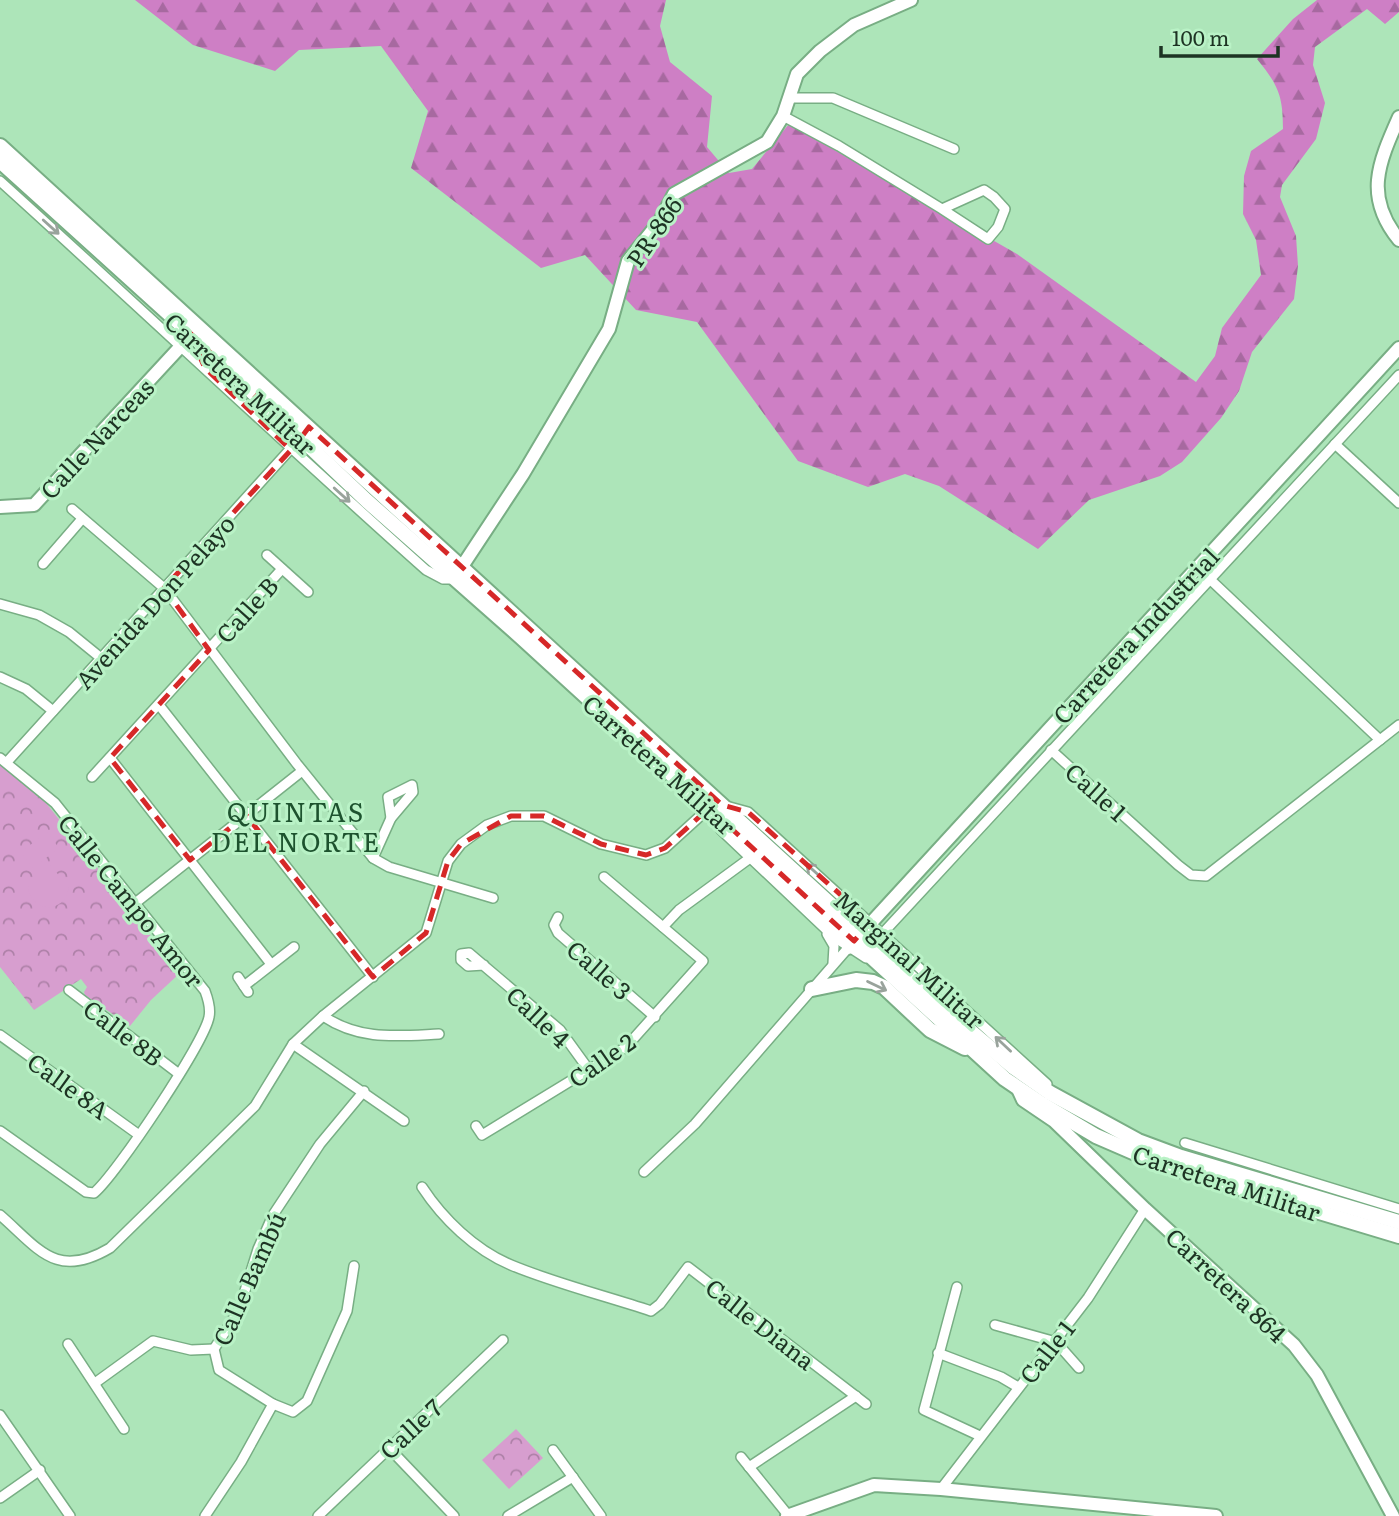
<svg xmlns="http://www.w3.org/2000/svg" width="1399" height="1516" font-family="Literata,serif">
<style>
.forest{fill:url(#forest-firs)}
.park{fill:url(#park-crowns)}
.pitch{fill:#d79ecf}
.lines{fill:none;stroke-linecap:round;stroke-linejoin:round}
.street-casing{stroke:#78ae84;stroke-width:12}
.secondary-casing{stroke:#78ae84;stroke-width:16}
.primary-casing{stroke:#78ae84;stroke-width:18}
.street{stroke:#fff;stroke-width:9}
.secondary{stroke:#fff;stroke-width:12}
.primary{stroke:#fff;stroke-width:14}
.oneway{stroke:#99a39c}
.marked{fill:none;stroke:#d62828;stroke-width:5;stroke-dasharray:14 9;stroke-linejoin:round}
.labels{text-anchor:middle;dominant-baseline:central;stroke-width:6;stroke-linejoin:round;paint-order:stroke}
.street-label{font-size:24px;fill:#1d3323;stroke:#b9f2c6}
.neighbourhood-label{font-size:26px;letter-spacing:2px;fill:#1d522e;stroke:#b9f2c6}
</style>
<defs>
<pattern id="forest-firs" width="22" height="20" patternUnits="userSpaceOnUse" patternTransform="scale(1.75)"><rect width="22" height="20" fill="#ce7fc5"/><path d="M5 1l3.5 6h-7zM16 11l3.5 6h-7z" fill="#a769a0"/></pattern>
<pattern id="park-crowns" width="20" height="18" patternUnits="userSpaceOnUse" patternTransform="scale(1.75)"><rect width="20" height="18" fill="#d79ecf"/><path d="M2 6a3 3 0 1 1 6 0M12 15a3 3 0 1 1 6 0" fill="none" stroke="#ae81a8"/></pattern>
</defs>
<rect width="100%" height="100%" fill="#ade5b9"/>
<path class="forest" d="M135,0H666L660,26L670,62L712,96L707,147L729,173L752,169L789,124L1017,254L1196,382L1215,356L1222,328L1261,275L1256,240L1243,214L1244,176L1251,151L1283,129C1283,95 1278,85 1257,59L1293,19L1317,0H1399V12L1385,24L1367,9L1315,47L1313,65L1325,103L1316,139L1282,185L1280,197L1296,236L1298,266L1294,299L1252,352L1239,391L1221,418L1182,462L1160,476L1089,500L1038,549L939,486L905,474L868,487L798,461L697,322L636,310L585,255L541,268L411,168L428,111L381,46L299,50L275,71L193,45Z"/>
<g class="park">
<path d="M0,765L28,784L43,799L180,973L151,1000L130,1026L85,995L84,992L87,987L81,979L34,1010L0,967Z"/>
<path d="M516,1429L543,1458L509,1489L482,1460Z"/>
</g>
<g class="pitch">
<path d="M47,832L59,848L33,868L21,852Z"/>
<path d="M50,865L69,887C65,915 30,913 28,886Z"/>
</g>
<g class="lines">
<g class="street-casing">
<g id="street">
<path d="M790,98H833L954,149"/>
<path d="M783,116L839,146L942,209L984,190L994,197L1005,209L998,227L988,239L942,209"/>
<path d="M0,181C143,310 282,442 426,570L443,579H454"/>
<path d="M1335,444L1399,503"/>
<path d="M72,509L164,588L297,764L373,858L389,867L493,898"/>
<path d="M267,555L308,592"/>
<path d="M43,564L82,519"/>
<path d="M1197,567L1380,740"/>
<path d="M0,604L39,615L69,632L101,658"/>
<path d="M0,677L26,689L53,711"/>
<path d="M159,705L373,977"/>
<path d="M1051,750L1178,865L1191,875L1206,876L1399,725"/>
<path d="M0,758L55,803L205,991C208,999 211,1008 209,1017C204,1043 116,1175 94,1193L86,1192L0,1131"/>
<path d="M110,758L271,964"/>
<path d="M7,762L304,434"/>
<path d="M92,777L282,569"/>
<path d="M412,785L413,792L391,818L388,797Z"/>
<path d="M726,806L748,812L1047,1084"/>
<path d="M373,858L391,818"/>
<path d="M134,904L302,771"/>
<path d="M558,917L554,925L558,933L655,1017"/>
<path d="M663,927L679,910L750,858"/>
<path d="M883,933L1399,375"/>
<path d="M827,934L834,946L833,963"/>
<path d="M484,965L468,966L461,960V954L469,953L476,959L560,1030L589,1070"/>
<path d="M238,977L248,992"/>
<path d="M244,986L294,947"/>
<path d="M69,990L179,1074"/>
<path d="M323,1016C360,1041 397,1036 439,1034"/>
<path d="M0,1035L139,1135"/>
<path d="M293,1044L404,1121"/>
<path d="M476,1126L482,1135L626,1047L703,961L604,877"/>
<path d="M1185,1143L1399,1209"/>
<path d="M644,1172L695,1124L848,948"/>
<path d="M422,1187C443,1219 475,1250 511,1265C554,1283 606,1296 651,1311L660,1304L688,1267L866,1404"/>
<path d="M0,1215C39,1249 56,1280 110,1248L255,1106L293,1044L323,1016L426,933L448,861L461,844L487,825L511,816H544L601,844L646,855L665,848L709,808L721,830L834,937L866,958"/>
<path d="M354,1266L347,1311L307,1401L293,1412L273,1404L219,1370L214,1349L239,1310L258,1249L273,1215L320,1144L364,1091"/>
<path d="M957,1287L924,1410L980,1436"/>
<path d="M995,1325L1056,1342L1079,1368"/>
<path d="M68,1344L124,1429"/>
<path d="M938,1353L1001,1377L1018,1387"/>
<path d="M95,1383L153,1341L191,1350L214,1349"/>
<path d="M0,1415L70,1516"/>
<path d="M389,1448L454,1516"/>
<path d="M553,1450L601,1516"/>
<path d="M741,1457L788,1515"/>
<path d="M749,1467L856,1396"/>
<path d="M941,1489L1088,1298L1145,1209"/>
<path d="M0,1498L40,1470"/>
<path d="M205,1516L241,1462L273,1404"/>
<path d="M318,1516L503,1340"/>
<path d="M508,1516L573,1477"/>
</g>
</g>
<g class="secondary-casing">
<g id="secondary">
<path d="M1399,117C1378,164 1364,197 1399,240"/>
<path d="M0,507L34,505L181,346"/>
<path d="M457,574L523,474L609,329L628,261L660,221L674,194L767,142L783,116L797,74L820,51L854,25L911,0"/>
<path d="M848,948L1399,348"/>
<path d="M1017,1087L1023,1100L1054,1121L1145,1209L1294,1345L1317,1375L1393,1516"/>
<path d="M787,1516L874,1485L941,1489L1216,1516"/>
</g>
</g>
<g class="primary-casing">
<g id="primary">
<path d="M0,146L955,1018L1013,1067L1050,1093L1138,1141L1181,1157L1399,1222"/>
<path d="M0,161L188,331L367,501L521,637L1005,1079L1042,1104L1096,1136L1163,1165L1399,1236"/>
<path d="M812,989L856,980L873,982L884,987L930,1030L965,1048"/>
</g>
</g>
<use href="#street" class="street"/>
<use href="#secondary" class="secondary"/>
<use href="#primary" class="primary"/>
</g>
<defs><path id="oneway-shaft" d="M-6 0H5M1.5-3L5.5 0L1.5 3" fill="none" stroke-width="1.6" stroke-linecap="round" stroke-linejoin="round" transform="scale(1.75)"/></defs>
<g class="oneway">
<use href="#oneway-shaft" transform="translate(51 227) rotate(42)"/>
<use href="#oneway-shaft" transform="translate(342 495) rotate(42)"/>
<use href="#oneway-shaft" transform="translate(814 871) rotate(-138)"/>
<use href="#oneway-shaft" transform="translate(877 986) rotate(26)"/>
<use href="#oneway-shaft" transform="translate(1003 1044) rotate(-137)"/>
</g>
<path class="marked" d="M188,331L300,439L309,427L722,805L748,812L871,922L854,941L709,808L665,848L646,855L601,844L544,816H511L461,844L448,861L426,933L373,977L246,815L190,860L110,758L209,650L164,588L291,450L205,368Z"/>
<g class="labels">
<g class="street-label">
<text transform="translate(653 231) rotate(-56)">PR-866</text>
<text transform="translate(241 383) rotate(43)">Carretera Militar</text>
<text transform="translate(96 438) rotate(-47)">Calle Narceas</text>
<text transform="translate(154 601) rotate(-48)">Avenida Don Pelayo</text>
<text transform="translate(246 609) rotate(-48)">Calle B</text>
<text transform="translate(1135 635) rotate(-47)">Carretera Industrial</text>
<text transform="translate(660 764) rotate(42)">Carretera Militar</text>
<text transform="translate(1097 791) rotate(42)">Calle 1</text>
<text transform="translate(132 900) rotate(51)">Calle Campo Amor</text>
<text transform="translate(910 959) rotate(42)">Marginal Militar</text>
<text transform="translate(600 969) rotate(41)">Calle 3</text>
<text transform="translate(539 1016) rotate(43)">Calle 4</text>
<text transform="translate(124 1032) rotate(37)">Calle 8B</text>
<text transform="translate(601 1059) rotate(-35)">Calle 2</text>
<text transform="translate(69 1085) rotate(36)">Calle 8A</text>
<text transform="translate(1227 1182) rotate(18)">Carretera Militar</text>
<text transform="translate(248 1278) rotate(-66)">Calle Bambú</text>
<text transform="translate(1227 1284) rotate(43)">Carretera 864</text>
<text transform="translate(761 1323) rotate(38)">Calle Diana</text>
<text transform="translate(1046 1351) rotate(-52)">Calle 1</text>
<text transform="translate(410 1428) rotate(-43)">Calle 7</text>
</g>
<g class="neighbourhood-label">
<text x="296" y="810">QUINTAS<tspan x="296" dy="30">DEL NORTE</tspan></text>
</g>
</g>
<path d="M1161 46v10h117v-10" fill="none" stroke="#1d3323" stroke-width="3.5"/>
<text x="1172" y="46" font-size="21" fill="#1d3323" stroke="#b9f2c6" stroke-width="5" paint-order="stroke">100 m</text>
</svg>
